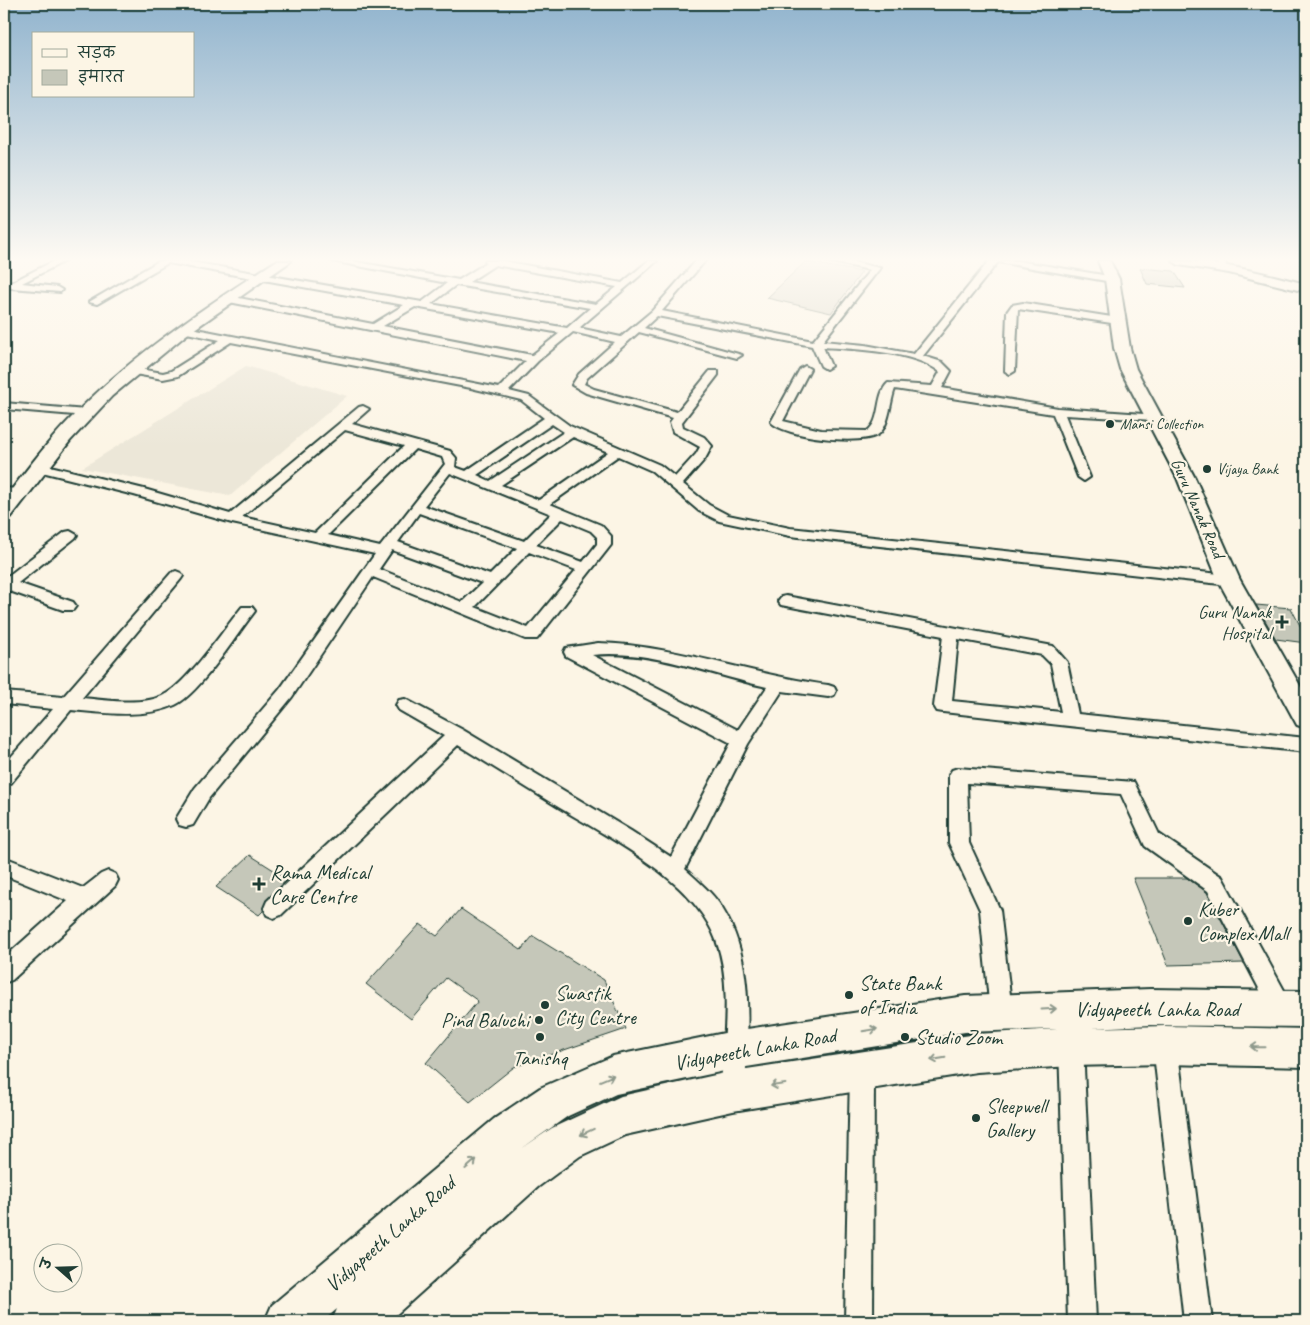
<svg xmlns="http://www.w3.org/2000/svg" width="1310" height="1325" font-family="Caveat,'Playpen Sans Deva',sans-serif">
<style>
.built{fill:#ece7d8}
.green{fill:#dcdacc;stroke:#7e8c80}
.building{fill:#c5c7b9;stroke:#1f3d34}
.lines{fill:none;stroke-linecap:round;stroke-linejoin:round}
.street-casing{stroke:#1f3d34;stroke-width:4}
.secondary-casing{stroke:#1f3d34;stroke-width:4}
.primary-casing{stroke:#1f3d34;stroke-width:4}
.street{fill:#fcf5e5;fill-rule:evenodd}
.secondary{fill:#fcf5e5;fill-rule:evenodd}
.primary{fill:#fcf5e5;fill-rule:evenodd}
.oneway{stroke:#8e998c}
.poi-dot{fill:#1f3d34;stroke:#fcf5e5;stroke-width:2}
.labels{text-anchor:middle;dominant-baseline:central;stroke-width:4.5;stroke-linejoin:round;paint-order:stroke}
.far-poi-label{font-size:15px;fill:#1f3d34;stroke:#fcf5e5;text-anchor:start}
.street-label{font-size:18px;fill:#1f3d34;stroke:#fcf5e5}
.poi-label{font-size:18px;fill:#1f3d34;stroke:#fcf5e5;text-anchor:end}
.near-poi-label{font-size:21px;fill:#1f3d34;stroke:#fcf5e5;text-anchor:start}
.near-street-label{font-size:21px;fill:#1f3d34;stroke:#fcf5e5}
</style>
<rect width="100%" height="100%" fill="#fcf5e5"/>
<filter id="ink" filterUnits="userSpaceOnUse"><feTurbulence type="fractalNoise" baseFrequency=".02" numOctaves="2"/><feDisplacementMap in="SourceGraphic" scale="10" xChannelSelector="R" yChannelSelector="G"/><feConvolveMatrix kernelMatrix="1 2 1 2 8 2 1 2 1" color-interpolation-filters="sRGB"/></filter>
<g filter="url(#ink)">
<path class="built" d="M246,366L347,396L230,496L82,468Z"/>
<path class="green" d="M805,262L862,272L831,313L767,298Z"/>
<g class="building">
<path d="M1140,268L1174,271L1185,288L1147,284Z"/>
<path d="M1256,605L1291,608L1306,637V643L1276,639Z"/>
<path d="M250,855L288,879L266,900L263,911L259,915L216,887Z"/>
<path d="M1133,878H1187L1207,892L1244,963L1168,965Z"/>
<path d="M461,909L521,950L533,936L604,980L626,1029L514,1067L470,1102L426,1063L478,1001L446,978L411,1019L366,984L420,924L437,936Z"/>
</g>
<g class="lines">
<g class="street-casing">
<g id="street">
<path d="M4,261H11L4,265Z"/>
<path d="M54,261H65L22,283L57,287L62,290L60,292L11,288L6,285Z"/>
<path d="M159,261H185L422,302L447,283L332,261H351L459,280L486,263L485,261H503L622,283L648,261H657L579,328L621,337L652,311L696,261H705L662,311L813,341L870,270L827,261H848L880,268L823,341L865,345L914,354L989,261H1018L1115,277L1117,279L1112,282L998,262L923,356L942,362L951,371L942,388L1058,408L1158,415L1160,417L1154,420L1065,415L1090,477L1084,481L1078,477L1053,414L895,389C890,401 890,423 880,433C865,447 784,437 771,422L800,369L805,366L810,369L783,421L821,430L867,431C882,421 875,395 888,383L932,386L940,372C914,351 855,349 823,347L831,366L826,369L821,366L812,346L657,316L644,328L742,355L737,358L639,332L587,378L584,384L594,389L677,412L710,371H718V375L682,422L683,427L704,437L712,446L705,459L683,484L709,505L728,515L790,528L1229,575L1236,580L1229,585L790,536L719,521L699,511L652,471L618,456L550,504L601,525L611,536V545L537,639H525L373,577L292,697L209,798L193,825L186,827L179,825L176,819L195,788L280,689L375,554L232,523L134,495L34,470L32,467L34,464L38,463L144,489L230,514L359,407L363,406L369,409L352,424L450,451L456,458L455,467L466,471L544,418L521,400L471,388L231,342L178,376L163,379L129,373V369L133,368L163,373L171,371L220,340L182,332V328L186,327L499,388L526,361L229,302L224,299L229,296L373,324L404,305L168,263L97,304L89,302ZM495,265L617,287L596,304L469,282ZM456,285L590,308L567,328L431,304ZM415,307L560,333L532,355L383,326ZM573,332L615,342L579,374L572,385L586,393L673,418L670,422L673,432L700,447L696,454L675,477L660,465L570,426L529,396L509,391L538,361ZM552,424L564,432L490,481L477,475ZM345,430L404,446L315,533L242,517ZM573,437L608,452L539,500L501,485ZM415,449L442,457L445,464L380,547L328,535ZM450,473L551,514L524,541L424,506ZM419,513L517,548L490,575L398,542ZM562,519L591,531L597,537V544L583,562L536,545ZM392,550L482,583L462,602L379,569ZM529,552L576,570L528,628L475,607Z"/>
<path d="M1217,261H1225L1227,270H1221Z"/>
<path d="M1023,303L1118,318L1123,321L1118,324L1018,309L1015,371L1010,374L1005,371L1007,312L1012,305Z"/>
<path d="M4,403L86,410L92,413L86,416L4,409Z"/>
<path d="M4,488L18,489L25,493L18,497L4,496Z"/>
<path d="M70,531L77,535L75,538L18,583L73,602L76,606L73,610H63L4,589V579L65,532Z"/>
<path d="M176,571L181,573L183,576L181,579L82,698C106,700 139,706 162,696C186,686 224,629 242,607H252L255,611L252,615C235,637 199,694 175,705C144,719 104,713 71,710L11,783L4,785V765L53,709L4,704V692L63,697L171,573Z"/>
<path d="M786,596L1053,646L1067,662L1078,714L1306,738V752L943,712L937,711L934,706L943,636L781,605L778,601L781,597ZM958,639L1042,655L1051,664L1061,712L952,701Z"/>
<path d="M598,643C676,645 750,675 828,685L834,687L836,691L834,695L828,697L782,691L748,744L685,869C698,881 713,893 722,908C756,962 747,1030 745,1091L742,1100L733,1103L724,1100L721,1091C723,1043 733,986 716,940C694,879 607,837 555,805C523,785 490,765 458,745L281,915L274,918L267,915L264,908L267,901L444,736L399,710L396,705L399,700L405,699L463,730L631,831L671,857L731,743L566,656L564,652L566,648ZM592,655C651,649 711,675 767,687L738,730Z"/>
<path d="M958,768L1134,782L1159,834L1222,877L1290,1001L1293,1009L1290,1017L1282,1020L1274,1017L1208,891L1145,846L1121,794L967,783L969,843L1000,910L1012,1012L1009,1020L1001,1023L993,1020L990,1012L980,910L949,843V775L952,770Z"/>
<path d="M4,857L83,888L101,874L108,871L115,874L118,880L115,886L12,980L4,983V958L68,901L4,875Z"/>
<path d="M1165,1033L1173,1037L1177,1045L1212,1321H1184L1153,1045L1157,1037Z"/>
<path d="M1071,1035L1079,1039L1083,1047L1096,1321H1068L1059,1047L1063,1039Z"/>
<path d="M862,1060L870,1064L874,1072L873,1321H845L850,1072L854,1064Z"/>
</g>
</g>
<g class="secondary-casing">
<g id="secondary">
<path d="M276,261H291L186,335L112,396L70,441L11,517L4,519V500L7,496C29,466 53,435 80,409C138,351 208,305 276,261Z"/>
<path d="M1098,261H1110L1119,279L1130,348L1136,369L1195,478L1240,580L1306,696V728L1297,725L1218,580L1177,478L1120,369L1114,348L1105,279Z"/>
<path d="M1173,261C1219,261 1262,273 1306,284V292L1229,273L1179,265Z"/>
</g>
</g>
<g class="primary-casing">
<path id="primary" d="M1150,989L1306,991V1027L1150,1025L1091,1028L1165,1026L1306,1029V1067L1165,1064L1071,1066L977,1072L733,1111L625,1135L580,1156L538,1187L389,1321H332L337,1309L323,1321H265L272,1305L494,1119L540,1088L613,1056L734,1031L965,996ZM1057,1029L977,1034L733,1071L621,1096L552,1128L521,1149L568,1116L616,1094L734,1069L965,1032Z"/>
</g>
<use href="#street" class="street"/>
<use href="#secondary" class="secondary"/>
<use href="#primary" class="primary"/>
</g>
<defs><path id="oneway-shaft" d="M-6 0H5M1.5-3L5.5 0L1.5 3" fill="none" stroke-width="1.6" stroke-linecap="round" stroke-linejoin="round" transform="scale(1.25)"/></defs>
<g class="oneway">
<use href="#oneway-shaft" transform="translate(1049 1009) rotate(-3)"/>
<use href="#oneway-shaft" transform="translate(870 1030) rotate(-9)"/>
<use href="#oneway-shaft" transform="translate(1258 1047) rotate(-179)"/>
<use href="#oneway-shaft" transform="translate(938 1059) rotate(170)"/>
<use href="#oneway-shaft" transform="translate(607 1078) rotate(-23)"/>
<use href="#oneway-shaft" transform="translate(778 1085) rotate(172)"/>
<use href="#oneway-shaft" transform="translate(587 1132) rotate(155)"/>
<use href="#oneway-shaft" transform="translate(471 1164) rotate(-41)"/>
</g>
</g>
<linearGradient id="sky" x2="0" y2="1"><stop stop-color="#91b4ce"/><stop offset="0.58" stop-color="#fefaf3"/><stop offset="1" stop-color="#fefaf3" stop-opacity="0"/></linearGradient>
<rect width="1310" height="447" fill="url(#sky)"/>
<g class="poi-dot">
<circle cx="1110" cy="424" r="5"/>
<circle cx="1207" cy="469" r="5"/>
<path d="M1279.5 614.5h5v5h5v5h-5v5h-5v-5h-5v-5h5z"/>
<path d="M256.5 876.5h5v5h5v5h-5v5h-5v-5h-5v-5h5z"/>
<circle cx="1188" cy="921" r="5"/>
<circle cx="849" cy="995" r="5"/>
<circle cx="545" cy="1005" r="5"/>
<circle cx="539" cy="1020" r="5"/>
<circle cx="540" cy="1037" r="5"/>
<circle cx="905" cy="1037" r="5"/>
<circle cx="976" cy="1118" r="5"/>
</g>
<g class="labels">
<g class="far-poi-label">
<text x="1120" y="424">Mansi Collection</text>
<text x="1217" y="469">Vijaya Bank</text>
</g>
<g class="street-label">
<text transform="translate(1198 508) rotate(66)">Guru Nanak Road</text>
</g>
<g class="poi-label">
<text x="1271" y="612">Guru Nanak<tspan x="1271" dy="21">Hospital</tspan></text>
</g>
<g class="near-poi-label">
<text x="270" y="872">Rama Medical<tspan x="270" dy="24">Care Centre</tspan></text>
<text x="1198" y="909">Kuber<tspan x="1198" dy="24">Complex Mall</tspan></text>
<text x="859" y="983">State Bank<tspan x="859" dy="24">of India</tspan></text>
<text x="555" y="993">Swastik<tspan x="555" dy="24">City Centre</tspan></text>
<text x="529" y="1020" text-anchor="end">Pind Baluchi</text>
<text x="915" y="1037">Studio Zoom</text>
<text x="540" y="1058" text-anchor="middle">Tanishq</text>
<text x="986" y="1106">Sleepwell<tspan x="986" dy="24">Gallery</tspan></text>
</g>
<g class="near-street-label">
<text x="1157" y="1009">Vidyapeeth Lanka Road</text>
<text transform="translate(755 1049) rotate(-10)">Vidyapeeth Lanka Road</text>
<text transform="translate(390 1234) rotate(-41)">Vidyapeeth Lanka Road</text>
</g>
</g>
<rect width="1310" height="1325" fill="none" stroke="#fcf5e5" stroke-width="20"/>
<rect x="10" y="10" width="1290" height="1305" fill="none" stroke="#1f3d34" stroke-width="2" filter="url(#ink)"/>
<rect x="32" y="32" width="162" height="65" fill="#fcf5e5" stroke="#a4ab9e"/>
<rect x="42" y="49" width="25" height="8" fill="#fcf5e5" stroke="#a4ab9e"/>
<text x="78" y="58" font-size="15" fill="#1f3d34">सड़क</text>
<rect x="42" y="70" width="25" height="15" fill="#c5c7b9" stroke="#a4ab9e"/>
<text x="78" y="82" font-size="15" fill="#1f3d34">इमारत</text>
<g transform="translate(58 1268) rotate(290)"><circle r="24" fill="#fcf5e5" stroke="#a4ab9e"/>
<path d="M0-4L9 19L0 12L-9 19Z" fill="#1f3d34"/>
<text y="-8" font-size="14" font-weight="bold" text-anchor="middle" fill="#1f3d34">उ</text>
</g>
</svg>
